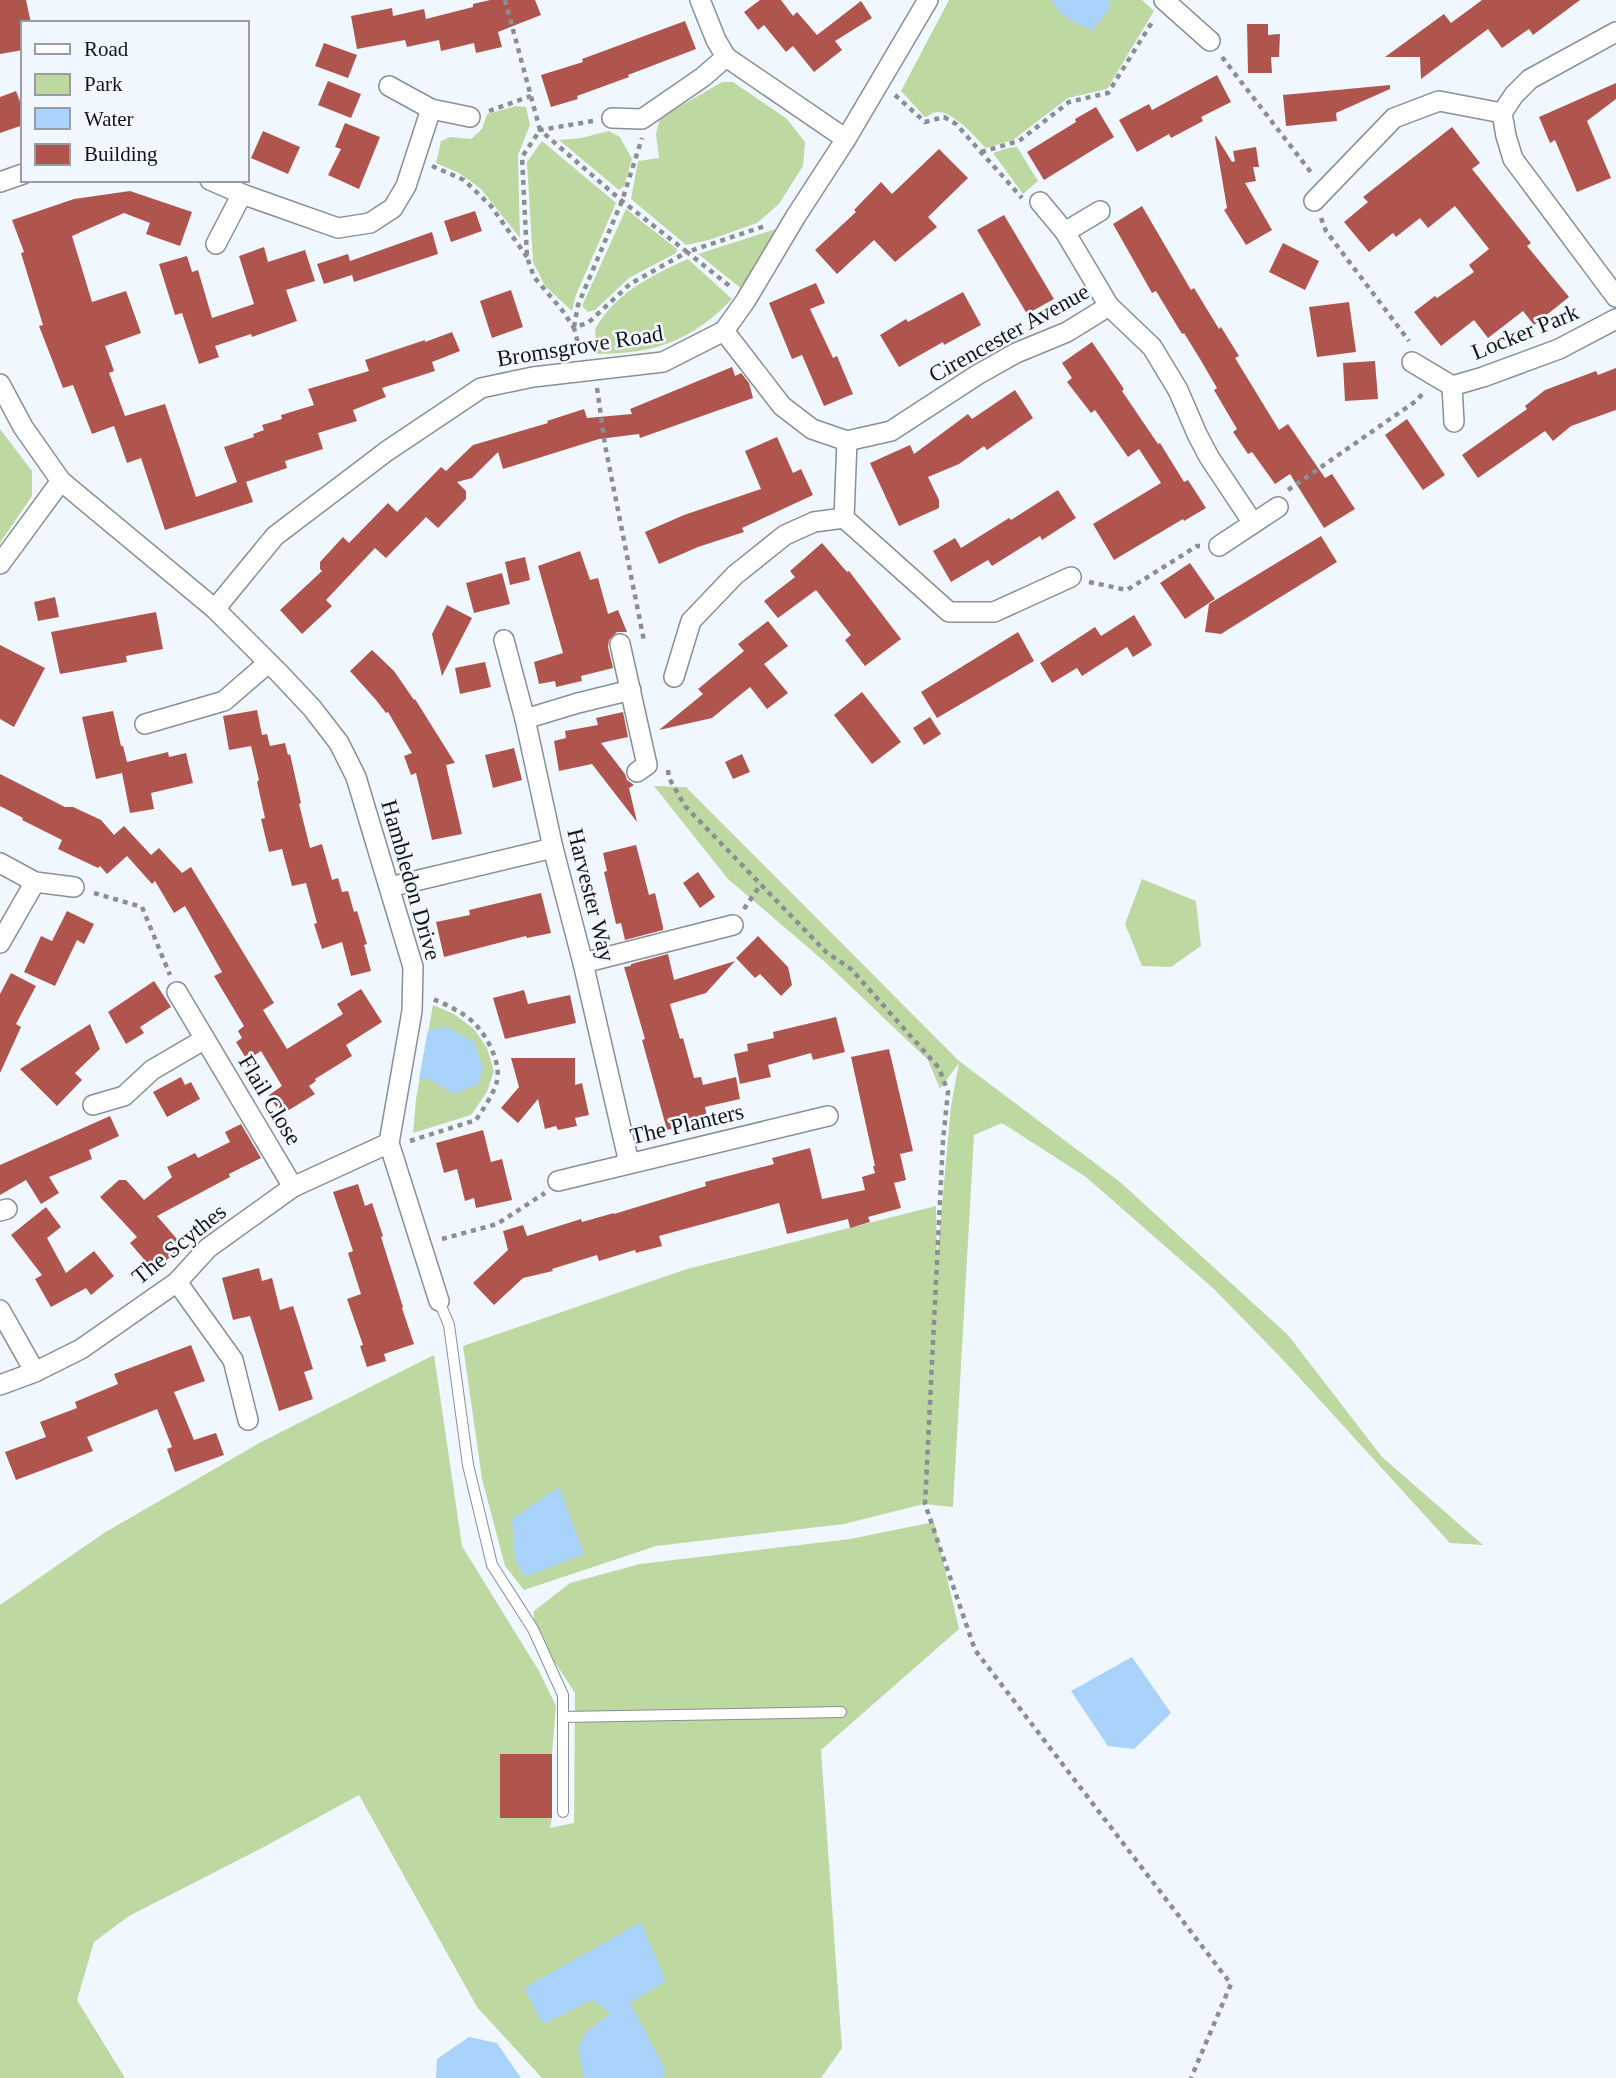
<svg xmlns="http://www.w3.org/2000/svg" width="1616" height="2078" font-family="'Times New Roman',serif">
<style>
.green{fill:#bed8a2}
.water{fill:#a9d3fb}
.building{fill:#b0554e}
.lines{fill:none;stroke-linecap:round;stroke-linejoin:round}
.service-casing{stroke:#898f96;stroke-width:12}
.minor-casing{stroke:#898f96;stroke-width:22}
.path{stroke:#8b8f95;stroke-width:4.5;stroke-dasharray:5 5;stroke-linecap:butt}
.service{stroke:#fff;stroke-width:10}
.minor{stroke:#fff;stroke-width:19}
.labels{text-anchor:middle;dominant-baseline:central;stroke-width:5;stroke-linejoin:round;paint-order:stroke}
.street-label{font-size:23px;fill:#141619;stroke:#f1f7ff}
</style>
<rect width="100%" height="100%" fill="#f1f7ff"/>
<g class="green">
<path d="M949,0H1142L1154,11L1107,89L1068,98L1013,140L986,148C975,137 953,110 936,112C935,112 926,117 925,117L901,91Z"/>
<path d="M722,82H733L787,119L805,142L803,166L779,204L757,223L709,240L686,245L631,199L638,161L659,158L656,134L660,118Z"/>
<path d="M516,106L526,107L530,125L518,155L520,238L481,189L459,173L436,163L441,141L450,137L471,139L482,129L487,114Z"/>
<path d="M609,131L620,137L632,159L624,186L619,190L559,140L581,138Z"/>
<path d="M542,141L616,203L576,295L572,311L545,286L533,262L527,162Z"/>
<path d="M1017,147L1038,181L1023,194L993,153L1008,148Z"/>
<path d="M626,209L677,249L676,253L629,278L595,310L588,312L582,306Z"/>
<path d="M779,228L742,289L698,254Z"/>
<path d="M688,259L732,299C692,341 654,354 597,354L595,329C600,321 605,313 612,306C632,285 661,271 688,259Z"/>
<path d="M0,429L32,471V496L0,543Z"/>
<path d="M654,786L686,787L959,1061L1120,1182L1288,1335L1382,1457L1483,1545L1450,1543L1286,1363L1214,1289L1086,1177L1002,1123L974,1135L953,1507L924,1504L844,1524L656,1546L524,1590L505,1566L482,1479L463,1346L687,1269L936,1206L937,1260L951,1106L959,1063L940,1089L928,1060L825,962L728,879Z"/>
<path d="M1142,879L1196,901L1201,946L1171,967L1142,966L1125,924Z"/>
<path d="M433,1005L454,1014L474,1029L487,1048L494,1071L487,1092L471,1115L413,1133L416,1099Z"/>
<path d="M434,1355L462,1546L539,1671L556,1706L552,1754V1818L550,1828L574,1823L575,1693L533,1629L534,1611L570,1583L640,1564L850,1539L934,1522L959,1629L821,1750L842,2048L821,2078H542L477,2007L359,1795L262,1848L129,1916L94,1942L77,2000L125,2078H0V1605L104,1533L261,1442Z"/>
</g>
<g class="water">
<path d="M1051,0H1109L1111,7L1092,31L1062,15Z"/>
<path d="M448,1027L474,1042L483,1067L479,1084L453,1094L431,1080L419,1079L428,1030Z"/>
<path d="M559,1487L584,1554L525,1577L515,1559L512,1519Z"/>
<path d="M1132,1657L1171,1713L1134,1749L1108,1746L1071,1691Z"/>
<path d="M641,1922L666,1981L630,2003L665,2069L664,2078H584L578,2047L587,2031L611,2013L592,2000L543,2024L524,1988Z"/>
<path d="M469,2037L497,2043L521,2078H436L437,2059Z"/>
</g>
<g class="building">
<path d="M0,0H26L31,23H23V50L0,54Z"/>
<path d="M490,0H535L541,15L498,32L502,47L476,53L474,43L441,51L439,40L407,47L405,40L357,49L351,16L392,8L393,16L424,9L426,19L473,7V4Z"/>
<path d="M760,0H781L793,16L797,12L817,35L861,1L872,18L835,41L842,50L814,72L793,46L786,52L764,25L758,30L744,12Z"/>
<path d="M1482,0H1580L1533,35L1529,29L1502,48L1488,29L1421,79L1420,57H1385L1444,14L1451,23Z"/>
<path d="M685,21L696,49L628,75L629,77L577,96L578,99L551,107L541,75L583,62L582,59Z"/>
<path d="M1247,24H1268V35L1280,34L1279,57H1271L1272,73H1248Z"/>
<path d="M324,43L357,55L348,78L315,66Z"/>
<path d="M1217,75L1231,102L1201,117L1203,121L1171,138L1169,134L1137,152L1119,120L1149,104L1152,110Z"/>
<path d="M328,81L361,94L351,118L318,105Z"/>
<path d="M1616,83V99L1587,121L1611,178L1577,192L1555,140L1550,143L1539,117Z"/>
<path d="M1390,85V89L1336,113L1337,121L1286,126L1283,95Z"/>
<path d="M16,91L23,109V125L0,133V97Z"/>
<path d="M1096,107L1114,137L1044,180L1027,152L1076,122L1075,119Z"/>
<path d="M345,123L380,137L359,189L328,175L341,149L335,147Z"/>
<path d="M1452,127L1480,163L1472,169L1531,243L1527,246L1569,297L1534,325L1523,311L1488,338L1474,320L1441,346L1414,312L1435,296L1437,298L1474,272L1469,265L1489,249L1455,206L1428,228L1420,218L1396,237L1393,233L1369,252L1344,222L1368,202L1363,197Z"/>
<path d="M263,131L300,147L288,174L251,158Z"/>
<path d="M1216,136L1232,162L1235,161L1233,151L1256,147L1259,167H1253L1256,181L1245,183L1272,230L1246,245L1224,210L1227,208L1215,137Z"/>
<path d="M939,149L968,178L928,217L937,227L895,262L874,240L837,274L815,250L856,212L854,210L881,182L892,194Z"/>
<path d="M130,191L192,212L180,246L146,234L150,223L124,213L72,236L92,302L126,291L141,333L105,346L114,371L109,373L125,416L165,404L196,497L237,482L224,447L254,437L253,434L264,430L262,425L282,419L281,415L314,405L308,389L369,371L365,360L425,340V342L452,332L460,351L432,362L435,371L382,388L386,397L353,410L357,421L318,433L323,449L285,461L287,468L246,482L253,502L165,530L141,458L127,463L114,426L92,434L73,385L63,388L39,326L43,325L21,253L24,252L12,220L74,199Z"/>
<path d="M1142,206L1191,290L1194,288L1219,329L1221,327L1239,356L1235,358L1279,430L1288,424L1325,478L1332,474L1355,509L1324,528L1290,474L1275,484L1252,452L1248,454L1233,432L1237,429L1214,390L1217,388L1200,359L1184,333L1182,334L1156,291L1152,293L1113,224Z"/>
<path d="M475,211L482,231L451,242L444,221Z"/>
<path d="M1004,215L1054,299L1027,314L977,230Z"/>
<path d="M432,232L438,254L354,282L352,275L324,284L317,264L348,254L350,261Z"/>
<path d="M1283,243L1319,261L1305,290L1269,272Z"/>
<path d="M264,247L268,262L305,250L315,281L286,290L297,321L252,337L251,334L215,346L219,357L199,364L182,313L175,315L159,264L187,256L192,272L198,270L212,318L254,304L239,256Z"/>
<path d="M816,283L825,303L810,309L833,358L837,356L853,394L824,406L802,355L792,359L769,303Z"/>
<path d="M511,290L523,327L492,338L480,301Z"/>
<path d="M963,292L981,325L944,345L943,342L899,367L880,335L906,319L908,322Z"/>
<path d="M1349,302L1356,352L1317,357L1309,307Z"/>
<path d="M1092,342L1124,389L1122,391L1143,422L1158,444L1160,443L1184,482L1188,480L1206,508L1184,521L1183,519L1114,560L1093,524L1161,483L1139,449L1128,457L1095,410L1091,413L1067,382L1072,378L1062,363Z"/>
<path d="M1375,361L1378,399L1345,401L1343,363Z"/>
<path d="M732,367L735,376L741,373L749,383L753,398L640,438L639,434L599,439L503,469L498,452L472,478L457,482L466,491V499L438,528L426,517L386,558L375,548L326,600L332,606L302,634L280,610L322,571L320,569V562L343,537L349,543L388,503L397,512L441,467L446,471L473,445L548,423L547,421L584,409L587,418L632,414L630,409Z"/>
<path d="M1616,368V410L1571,426L1553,441L1545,431L1478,478L1462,455L1527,409L1525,406L1545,390L1596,371L1598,375Z"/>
<path d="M1015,390L1033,418L987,450L984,446L959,464L928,477L939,500V508L899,526L870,463L910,445L914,454L968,414L972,419Z"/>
<path d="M1407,419L1445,475L1423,490L1385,435Z"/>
<path d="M777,437L793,473L801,469L813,495L742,528L744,532L698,547L659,564L645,532L684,515L761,489L745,451Z"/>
<path d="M1058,490L1076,518L1042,540L1040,536L992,566L988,560L951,582L933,551L955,538L961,548L1009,518L1011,520Z"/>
<path d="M1321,536L1337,562L1221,634L1205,632L1209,604Z"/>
<path d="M822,543L847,572L849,571L901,639L865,666L845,640L851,635L816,590L778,618L764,601L795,577L790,571Z"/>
<path d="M580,551L590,580L598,578L608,614L618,610L627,632H617L609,640L608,647L613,668L581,676L582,681L556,687L555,681L539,684L534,662L563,653L538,566Z"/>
<path d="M525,557L530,580L510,585L505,562Z"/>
<path d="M1190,563L1215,599L1185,619L1160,583Z"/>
<path d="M502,573L510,604L474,613L466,583Z"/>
<path d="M55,597L59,617L38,621L34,602Z"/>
<path d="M447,605L472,618L442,676L432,634Z"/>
<path d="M156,612L163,649L126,656L127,662L60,674L51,632Z"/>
<path d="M1134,615L1152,645L1133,657L1127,647L1082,676L1077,668L1052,683L1040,663L1095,627L1101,636Z"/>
<path d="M768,621L788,646L764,664L788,693L767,709L750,687L712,718L659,730L703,694L698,689L744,651L738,644Z"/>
<path d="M1018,632L1034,661L937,718L921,692Z"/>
<path d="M0,645L45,668L14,727L0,719Z"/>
<path d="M372,650L394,671L414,700L415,699L455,763L446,765L462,834L432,840L416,773L411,775L404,756L412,753L388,712L386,713L376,700L350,671Z"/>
<path d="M485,662L491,687L460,694L455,668Z"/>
<path d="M862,692L901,742L872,764L834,715Z"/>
<path d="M257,710L262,735L267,734L270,746L285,743L288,755L290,754L301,803L299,804L310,848L322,844L332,880L338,878L342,892L348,891L354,912L357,911L367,944L364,945L371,971L351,976L342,942L322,949L314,924L317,923L306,883L292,886L282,849L269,852L261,819L265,818L257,782L259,780L251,746L229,750L223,716Z"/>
<path d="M113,711L121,746H123L127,762L168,752L169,757L186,753L193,783L151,793L154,809L130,813L122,773L96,779L82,717Z"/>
<path d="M623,712L628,737L601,743L625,774L627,780L634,785L629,788L637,822L592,764L559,771L554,741L566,738L565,731L598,725L596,718Z"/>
<path d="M930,717L941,734L924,745L913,728Z"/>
<path d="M514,748L522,780L493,788L485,755Z"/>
<path d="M742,754L750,772L733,779L725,762Z"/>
<path d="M0,774L65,807H73L101,820L114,835L124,826L151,855L159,848L182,873L191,867L274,1003L263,1010L287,1049L343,1014L337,1004L361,989L382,1022L346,1045L352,1056L315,1079L316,1081L309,1086L315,1094L281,1115L269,1095L282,1086L261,1051L247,1060L236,1042L242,1038L238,1031L244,1026L214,976L222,972L185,906L174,913L155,881L152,884L127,856L107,874L100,866L98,868L58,849L62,840L22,820L23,818L0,806Z"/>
<path d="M636,845L649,895L655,893L663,927V930L625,940L621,923L616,924L604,872L607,871L603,853Z"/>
<path d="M698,872L715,897L700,908L683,883Z"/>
<path d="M541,893L551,933L527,938L526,936L444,957L436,922L470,915L469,910Z"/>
<path d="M67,911L94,924L84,944L77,940L55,986L24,972L41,936L52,941Z"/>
<path d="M758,936L788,967L792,985L781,996L760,974L755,978L736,958Z"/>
<path d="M668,954L674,980L735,961L706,993L670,1004L680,1039L683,1038L694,1078L701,1077L703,1085L736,1077L740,1099L705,1107L708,1120L667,1130L642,1040L645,1039L624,967L631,966V964Z"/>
<path d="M11,973L36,986L16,1024L21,1027L0,1073V994Z"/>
<path d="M154,981L171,1007L140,1027L144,1033L126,1044L108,1012Z"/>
<path d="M524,990L528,1004L570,995L576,1023L505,1039L493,998Z"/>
<path d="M836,1017L845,1052L813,1060L811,1053L768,1065L771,1077L740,1084L734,1054L748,1051L747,1044L774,1038L773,1032Z"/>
<path d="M90,1024L100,1049L75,1073L82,1080L57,1106L20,1069Z"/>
<path d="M889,1049L913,1151L900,1154L906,1180L894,1183L901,1208L868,1217L870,1222L850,1228L848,1219L787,1234L779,1203L659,1236L662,1246L636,1253L635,1250L599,1261L597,1255L552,1269L553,1271L523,1278L494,1305L473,1283L508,1250L503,1231L523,1225L527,1236L581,1219L582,1222L614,1213V1214L706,1186L705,1182L774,1164L772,1158L810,1148L822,1199L865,1190L862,1177L875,1173L873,1166H875L851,1057Z"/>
<path d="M511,1058H575V1085L582,1083L589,1115L575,1118L577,1126L558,1130L556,1126L545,1129L538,1099L518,1123L501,1108L519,1087Z"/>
<path d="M181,1077L185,1085L191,1082L200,1099L167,1117L153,1092Z"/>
<path d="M110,1116L119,1136L89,1150L92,1159L49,1177L59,1193L41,1204L26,1180L0,1195V1165Z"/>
<path d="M241,1124L261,1158L229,1174L230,1177L157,1216L183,1246L154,1271L130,1243L137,1237L100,1197L119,1180H126L144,1200L172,1177L167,1167L195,1153L198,1158L230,1142L225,1132Z"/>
<path d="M483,1130L491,1162L502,1159L512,1200L476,1208L474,1198L465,1201L457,1169L444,1173L436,1143Z"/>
<path d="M358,1184L365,1206L372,1203L383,1236L381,1237L403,1307L402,1308L414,1344L384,1354L386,1361L367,1367L360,1346L363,1345L347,1299L361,1294L348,1253L353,1251L333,1192Z"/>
<path d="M46,1207L61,1227L47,1238L66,1273L94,1251L114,1276L91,1295L86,1288L51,1307L35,1279L42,1275L11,1235Z"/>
<path d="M259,1268L262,1281L272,1278L280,1310L293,1306L313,1369L304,1372L313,1399L279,1411L250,1316L233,1320L222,1278Z"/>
<path d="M191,1345L205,1381L174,1392L194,1440L216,1433L224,1455L175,1472L167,1449L172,1447L157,1409L87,1437L93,1451L16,1480L5,1452L46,1437L40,1422L77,1408L75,1402L118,1384L114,1374Z"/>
<rect x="500" y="1754" width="52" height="64"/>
</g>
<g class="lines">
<g class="service-casing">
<g id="service">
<path d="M439,1301L449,1325L468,1465L492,1565L533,1629L563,1695V1812"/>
<path d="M563,1717L841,1712"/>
</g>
</g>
<g class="minor-casing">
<g id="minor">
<path d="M700,0L716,40L726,57L846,139"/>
<path d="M1164,0L1210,41"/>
<path d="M1616,32L1530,79L1514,95L1502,113L1506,136L1513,159L1616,297"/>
<path d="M389,86L431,109L470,117"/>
<path d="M612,118L642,119L703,77L726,57"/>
<path d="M210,180L242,194L338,228L370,223L393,208L406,186L431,109"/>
<path d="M0,182L23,174"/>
<path d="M1314,201L1394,118L1439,101L1502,113"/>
<path d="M1040,202L1065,232L1109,306L1152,347L1178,390L1197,434L1209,457L1253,523"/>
<path d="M1065,232L1100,211"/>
<path d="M216,244L242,194"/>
<path d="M724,331L782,406L812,429L847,441L891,431L977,375L1016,353L1067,332L1109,306"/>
<path d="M1412,362L1452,386"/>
<path d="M0,384L23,427L61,481L215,609L280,674L312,708L339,743L356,777L413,967L412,1011L389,1143L439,1301"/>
<path d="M1454,422L1452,386L1483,377L1559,349L1616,319"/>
<path d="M847,441L844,518L949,612H994L1071,577"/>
<path d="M1219,546L1278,507"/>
<path d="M0,564L61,481"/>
<path d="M215,609L275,536L387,451L481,388L533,377L663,362L724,331L746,300L796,216L846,139L928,0"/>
<path d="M504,640L525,719L553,848L583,963L629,1163"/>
<path d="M620,644L647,765L637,772"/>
<path d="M674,677L691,621L735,575L785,535L814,522L844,518"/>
<path d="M525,719L578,703L631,690"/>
<path d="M145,724L224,701L268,663"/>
<path d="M0,863L35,882L74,887"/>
<path d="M390,887L553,848"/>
<path d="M0,943L35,882"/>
<path d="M583,963L733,925"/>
<path d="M177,992L293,1187"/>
<path d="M93,1105L124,1096L152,1070L205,1039"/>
<path d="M558,1181L828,1116"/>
<path d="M0,1211L7,1209"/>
<path d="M177,1282L233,1360L248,1420"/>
<path d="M0,1310L35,1372"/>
<path d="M0,1385L35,1372L81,1349L177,1282L208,1248L293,1187L389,1143"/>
</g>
</g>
<g class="path">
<path d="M505,0L540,130L522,157L527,257L534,277L562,310L574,328"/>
<path d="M1222,57L1313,175"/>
<path d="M895,95L925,122L944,117L956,124L1022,198"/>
<path d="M489,111L531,96"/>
<path d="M593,121L540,130L622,201L687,252L765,226"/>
<path d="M981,152L1019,141L1069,102L1108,93L1154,19"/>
<path d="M432,166L464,180L491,206L527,257"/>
<path d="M1321,218L1326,231L1409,341"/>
<path d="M574,327L578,305L622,201L642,138"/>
<path d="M580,351L574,328L589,322L630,284L687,252L732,288"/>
<path d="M597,388L605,445L644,641"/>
<path d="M1288,490L1416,401L1423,393"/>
<path d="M1089,582L1127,590L1197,546H1200"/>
<path d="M668,770L669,778L685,806L826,952L851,969L939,1068L948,1092L943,1140L925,1504L975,1650L1231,1984L1191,2078"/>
<path d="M94,893L142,907L170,975"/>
<path d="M744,909L761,884"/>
<path d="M410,1141L476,1120C483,1109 494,1094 497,1081C501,1063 488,1038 476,1025C465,1013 447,1005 433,999"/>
<path d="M442,1239L497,1224L545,1193"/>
</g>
<use href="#service" class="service"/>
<use href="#minor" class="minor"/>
</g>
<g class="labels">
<g class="street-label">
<text transform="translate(1525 332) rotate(-22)">Locker Park</text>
<text transform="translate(1009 333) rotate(-29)">Cirencester Avenue</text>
<text transform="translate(580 346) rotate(-9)">Bromsgrove Road</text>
<text transform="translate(411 880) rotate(74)">Hambledon Drive</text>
<text transform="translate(591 895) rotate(76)">Harvester Way</text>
<text transform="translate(270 1100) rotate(59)">Flail Close</text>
<text transform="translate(687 1124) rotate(-13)">The Planters</text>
<text transform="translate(179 1244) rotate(-39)">The Scythes</text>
</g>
</g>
<rect x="21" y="21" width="228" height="161" fill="#f1f7ff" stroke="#999da3" stroke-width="2"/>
<rect x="35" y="44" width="35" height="10" fill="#ffffff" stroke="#999da3" stroke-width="2"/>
<text x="84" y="56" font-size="21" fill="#141619">Road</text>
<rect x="35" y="74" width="35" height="21" fill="#bed8a2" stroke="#999da3" stroke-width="2"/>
<text x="84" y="91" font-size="21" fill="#141619">Park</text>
<rect x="35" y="108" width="35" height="21" fill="#a9d3fb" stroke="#999da3" stroke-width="2"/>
<text x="84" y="126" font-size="21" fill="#141619">Water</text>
<rect x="35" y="144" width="35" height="21" fill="#b0554e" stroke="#999da3" stroke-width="2"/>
<text x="84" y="161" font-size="21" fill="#141619">Building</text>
</svg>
